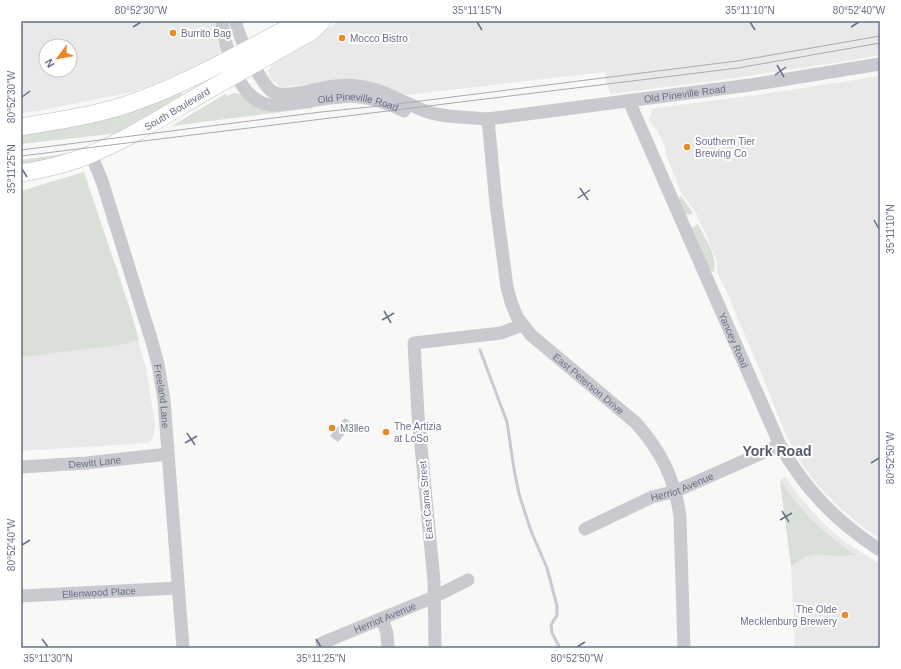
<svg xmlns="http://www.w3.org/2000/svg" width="901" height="669" font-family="Helvetica,sans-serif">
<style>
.built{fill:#e9e9e9;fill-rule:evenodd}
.green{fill:#d8e0d7}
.water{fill:#c6cbd3}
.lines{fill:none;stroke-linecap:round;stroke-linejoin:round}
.stream{stroke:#c6cbd3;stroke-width:3}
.major-casing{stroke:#bbbdc2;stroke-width:18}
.minor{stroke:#c9cacf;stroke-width:13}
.major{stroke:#fff;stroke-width:17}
.tram{stroke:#a8abb4;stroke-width:1}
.ticks{fill:none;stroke:#677088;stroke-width:1.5}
.poi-dot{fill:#e88826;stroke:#fff;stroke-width:1.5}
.labels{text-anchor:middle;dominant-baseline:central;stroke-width:4;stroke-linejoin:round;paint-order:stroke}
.poi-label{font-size:10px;fill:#677088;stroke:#fff;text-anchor:start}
.street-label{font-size:10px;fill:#677088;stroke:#fff}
.district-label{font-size:14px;font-weight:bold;fill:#555c6c;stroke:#fff}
.neatline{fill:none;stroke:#677088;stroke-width:1.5}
.ticks-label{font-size:10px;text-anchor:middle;fill:#677088}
</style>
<rect width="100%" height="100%" fill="#f8f8f6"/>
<g class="built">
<path d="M21,21H217L221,50L216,58L171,80L137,91L38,111L21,113ZM46,46H70V70H46Z"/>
<path d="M340,21H880V55L841,62L721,80L610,94L605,72L407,95L371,82L353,79L283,87L279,86L271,79L268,71L272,63Z"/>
<path d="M880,76V539L865,529L840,508L819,487L803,466L785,433L760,370L731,303L729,296L717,272V262L707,237L695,211L682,194L665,153L666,149L657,130L650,122L649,117L652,113L651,109L656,108L771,93Z"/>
<path d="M21,191L116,265L146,368L155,425L154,434L152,440L148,443L21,451Z"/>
<path d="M785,476L795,491L822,522L845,542L880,564V648H795L791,566L780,480Z"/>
</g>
<g class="green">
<path d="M180,91L182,95L120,133L21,144V133Z"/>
<path d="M234,93L241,94L253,100L311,105L313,108L172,126L225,94L227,96Z"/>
<path d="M71,153L21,166V160Z"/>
<path d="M84,172L130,309L139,340L120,345L21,357V191Z"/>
<path d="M681,196L693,213L689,215L685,214L678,199Z"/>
<path d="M698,224C705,239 718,255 714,272L709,270L692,228Z"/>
<path d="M780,480C801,512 825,535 856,555L837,556L815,554L806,556L791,566Z"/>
</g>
<path class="water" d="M345,418L353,424L338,442L330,436Z"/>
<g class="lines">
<path class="stream" d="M480,350L507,422L514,469L519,494L531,531L547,568L557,606V615L551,625L552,633L560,648"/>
<g class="major-casing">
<g id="major">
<path d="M21,127C60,120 100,115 137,101C194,81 247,49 301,21"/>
<path id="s10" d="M21,173C45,169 69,164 91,154C128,139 164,116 198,96C236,74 274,53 312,31L322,21"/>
</g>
</g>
<g class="minor">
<path id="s1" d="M222,21C226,49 237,101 271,105C284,106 298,102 311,101C325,98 339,97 353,96C371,98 389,103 404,111"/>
<path id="s2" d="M236,21C237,34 262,87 273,92C287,99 320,87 336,86C343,85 351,85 357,86C382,88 405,104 428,112C447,118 468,117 488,119L750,85L880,64"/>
<path id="s3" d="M629,101L780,445C806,491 836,521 880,550"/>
<path id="s4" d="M488,119L496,204L507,287L511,302L517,317L531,335L636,423C661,451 675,479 680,517L684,648"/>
<path id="s5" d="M91,154L102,181L152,342L158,364L164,400L183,648"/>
<path id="s6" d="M21,467L86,463L168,454"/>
<path id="s7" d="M585,529L652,497L676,491L780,445"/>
<path id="s8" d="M21,596L178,588"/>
<path d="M382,619L387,633L388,648"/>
<path id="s9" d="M322,643L434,597L468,580"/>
<path d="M435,648L434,581L418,415L414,343L501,333L522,325"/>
</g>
<use href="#major" class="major"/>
<g class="tram">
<path d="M21,150L321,112L389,105L737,61L880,36"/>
<path d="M21,156L738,68L880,43"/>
</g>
</g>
<path class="ticks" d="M477,22L482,30M750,22L755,30M133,27L141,22M851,27L859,22M777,65L784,77M775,75L786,67M22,97L30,91M22,169L27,177M580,188L588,200M578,198L590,190M874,220L879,229M384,311L391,323M382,320L394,313M187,433L195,445M185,443L197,436M871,463L879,458M782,511L789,522M780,520L792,513M22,545L30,540M42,639L48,647M316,639L321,647M577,647L585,642"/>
<g class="poi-dot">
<circle cx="173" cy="33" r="4"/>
<circle cx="342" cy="38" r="4"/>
<circle cx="687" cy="147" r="4"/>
<circle cx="332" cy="428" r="4"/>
<circle cx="386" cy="432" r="4"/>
<circle cx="845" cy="615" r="4"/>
</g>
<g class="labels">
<g class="poi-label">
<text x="181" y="33">Burrito Bag</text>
<text x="350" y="38">Mocco Bistro</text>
<text x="695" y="141">Southern Tier<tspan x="695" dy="12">Brewing Co</tspan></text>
<text x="394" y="426">The Artizia<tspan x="394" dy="12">at LoSo</tspan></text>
<text x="340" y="428">M3lleo</text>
<text x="837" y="609" text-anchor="end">The Olde<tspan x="837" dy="12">Mecklenburg Brewery</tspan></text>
</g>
<g class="street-label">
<text stroke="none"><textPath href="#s2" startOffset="501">Old Pineville Road</textPath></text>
<text stroke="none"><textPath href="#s1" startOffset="192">Old Pineville Road</textPath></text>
<text stroke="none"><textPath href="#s10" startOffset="170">South Boulevard</textPath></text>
<text stroke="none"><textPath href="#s3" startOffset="261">Yancey Road</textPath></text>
<text stroke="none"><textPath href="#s4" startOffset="299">East Peterson Drive</textPath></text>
<text stroke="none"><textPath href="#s5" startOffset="253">Freeland Lane</textPath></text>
<text stroke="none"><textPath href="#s6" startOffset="74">Dewitt Lane</textPath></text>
<text stroke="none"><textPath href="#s7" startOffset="106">Herriot Avenue</textPath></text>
<text transform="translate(426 500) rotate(-95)">East Cama Street</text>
<text stroke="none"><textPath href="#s8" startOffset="78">Ellenwood Place</textPath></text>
<text stroke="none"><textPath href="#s9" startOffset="68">Herriot Avenue</textPath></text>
</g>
<g class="district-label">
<text x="777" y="451">York Road</text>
</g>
</g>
<rect width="901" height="669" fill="none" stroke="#ffffff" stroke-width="44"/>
<g transform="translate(58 58) rotate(238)"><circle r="19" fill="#ffffff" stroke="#c2c6cf"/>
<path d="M0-3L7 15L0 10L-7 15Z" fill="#e88826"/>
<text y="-6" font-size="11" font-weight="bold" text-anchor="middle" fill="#677088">N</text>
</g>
<rect x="22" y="22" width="857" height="625" class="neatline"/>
<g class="ticks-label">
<text x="141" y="14">80°52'30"W</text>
<text x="477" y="14">35°11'15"N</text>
<text x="750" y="14">35°11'10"N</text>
<text x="859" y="14">80°52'40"W</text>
<text transform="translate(11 97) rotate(-90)" y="4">80°52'30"W</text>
<text transform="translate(11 169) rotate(-90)" y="4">35°11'25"N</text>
<text transform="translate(890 229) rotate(-90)" y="4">35°11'10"N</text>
<text transform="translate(890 458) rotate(-90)" y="4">80°52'50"W</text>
<text transform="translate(11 545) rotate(-90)" y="4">80°52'40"W</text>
<text x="48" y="662">35°11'30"N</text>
<text x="321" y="662">35°11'25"N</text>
<text x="577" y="662">80°52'50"W</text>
</g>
</svg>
